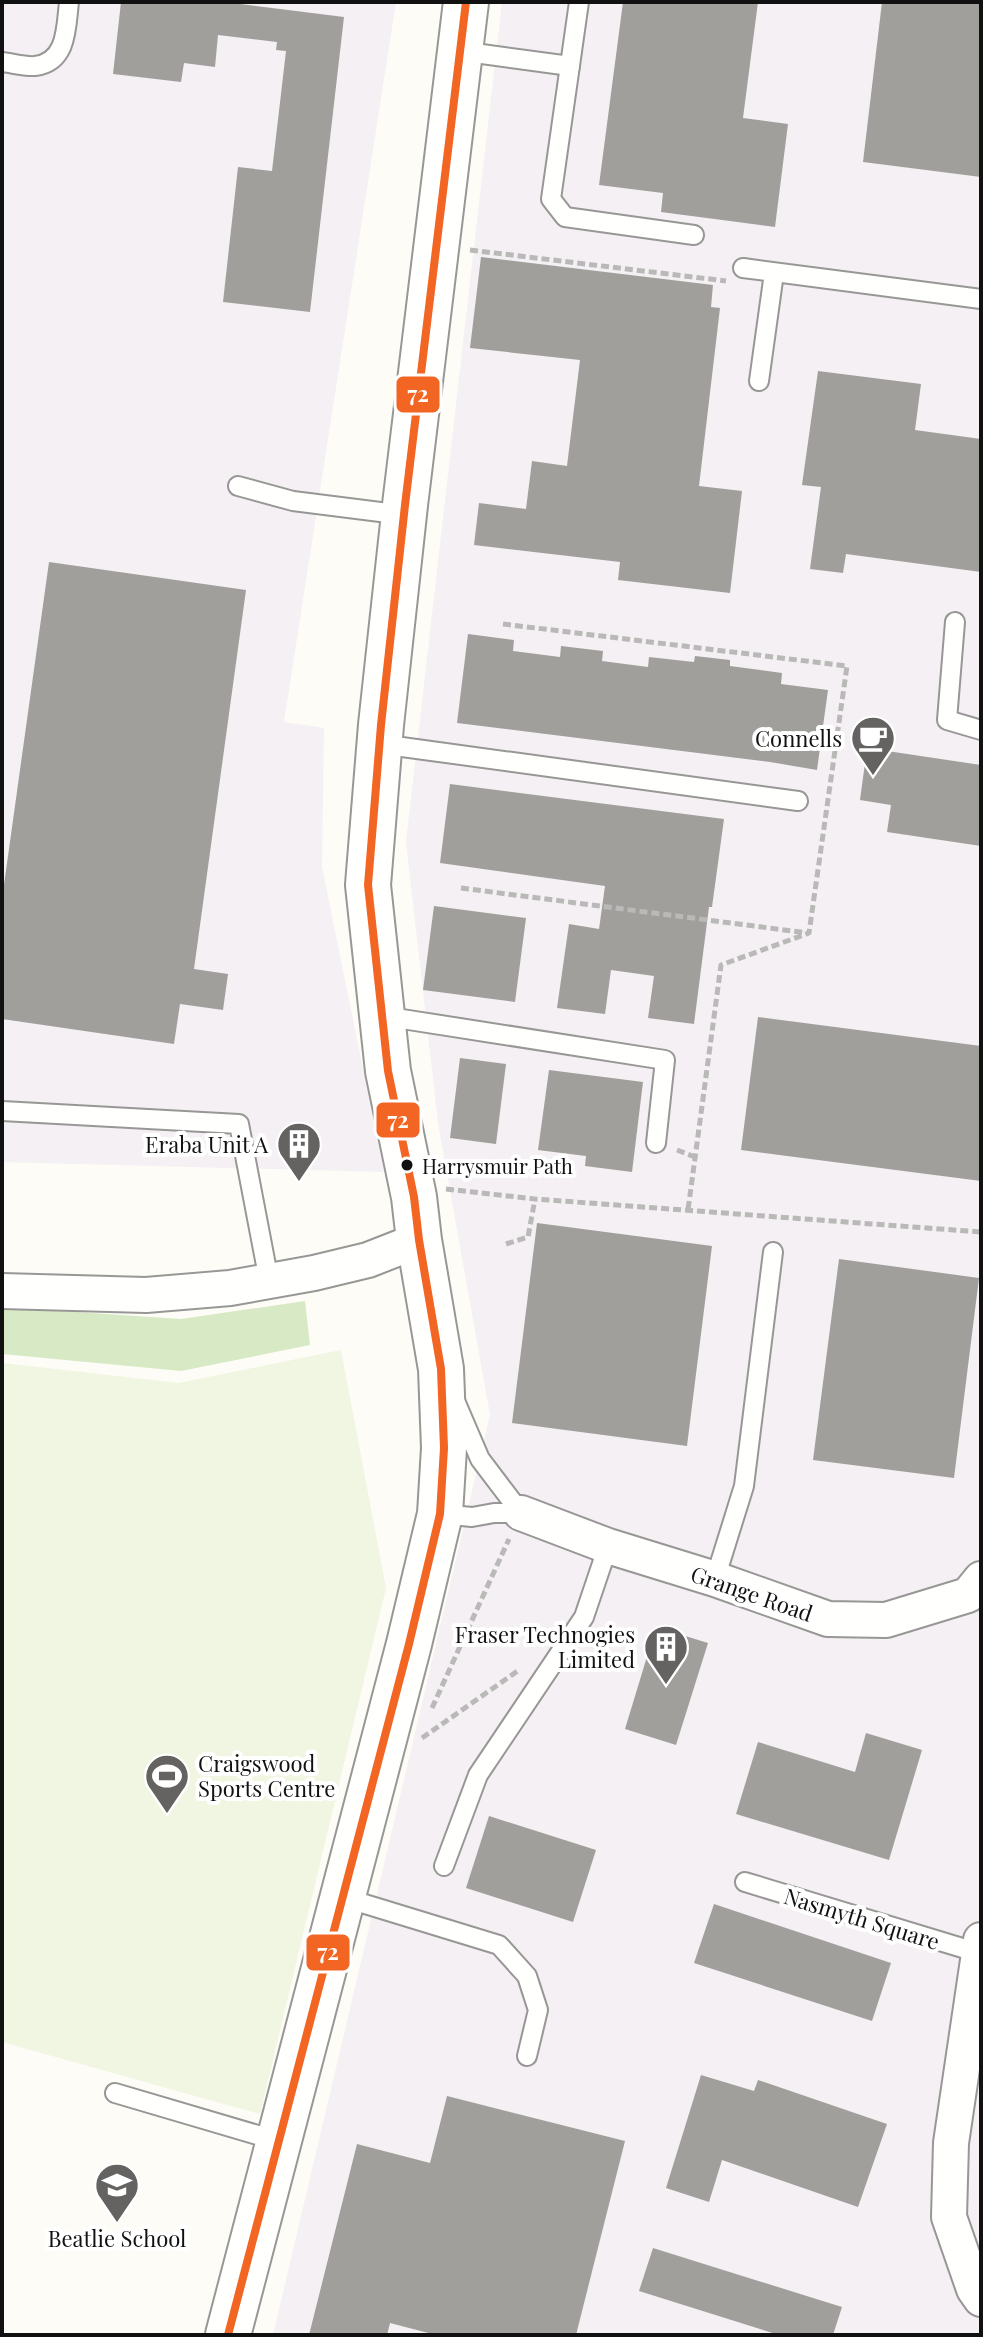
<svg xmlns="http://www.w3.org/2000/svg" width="983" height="2337" font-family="'Playfair Display',serif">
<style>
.industrial{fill:#f5f0f3}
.forest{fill:#d8eac5}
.pitch{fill:#f0f6e1}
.building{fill:#a19f9c}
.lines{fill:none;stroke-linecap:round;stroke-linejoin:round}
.service-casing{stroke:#979795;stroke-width:22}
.minor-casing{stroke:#979795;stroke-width:38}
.tertiary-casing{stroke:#979795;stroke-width:48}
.path{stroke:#b9b9b8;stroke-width:5;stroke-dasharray:8 4;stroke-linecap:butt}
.service{stroke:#fffffe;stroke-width:18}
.minor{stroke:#fffffe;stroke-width:34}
.tertiary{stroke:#fffffe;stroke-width:44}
.bus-1-casing{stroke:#fff;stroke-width:14}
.bus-1{stroke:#f26522;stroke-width:8}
.bus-dot{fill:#111;stroke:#fff;stroke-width:3}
.labels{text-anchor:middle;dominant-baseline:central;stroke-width:8;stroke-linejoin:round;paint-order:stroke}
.bus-label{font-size:20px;fill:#111;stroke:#fff;text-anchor:start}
.poi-label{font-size:22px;fill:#111;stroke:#fff;text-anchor:end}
.street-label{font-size:22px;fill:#111;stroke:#fff}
.line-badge{stroke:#fff;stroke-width:3}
.badge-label{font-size:22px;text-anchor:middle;font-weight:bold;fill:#fff}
</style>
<rect width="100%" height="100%" fill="#fdfcf7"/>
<g class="industrial">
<path d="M2,2H396L284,722L324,728L322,867L384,1172L2,1162Z"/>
<path d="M502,2H981V2335H273L490,1415L438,1123L406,842Z"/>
</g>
<path class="forest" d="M305,1301L310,1345L181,1371L2,1354V1307L181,1319Z"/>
<path class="pitch" d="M341,1350L386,1588L260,2114L2,2042V1363L179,1383Z"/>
<g class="building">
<path d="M121,2H225L344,17L310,312L223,302L238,167L272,171L286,51L276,50L277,42L218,35L215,67L184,63L181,82L113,74Z"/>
<path d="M623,2H758L743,118L788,124L775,227L661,212L663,193L599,185Z"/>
<path d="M882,2H981V177L863,162Z"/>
<path d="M481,257L713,285L711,307L720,308L699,486L742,491L730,593L618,580L620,562L474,545L479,503L526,509L532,461L567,466L580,360L470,348Z"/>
<path d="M818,371L921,384L915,430L981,439V572L846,554L843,573L810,569L821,487L802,485Z"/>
<path d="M49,562L246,590L194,969L228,974L223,1010L180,1004L174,1044L2,1019V899Z"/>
<path d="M468,634L514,640L513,651L560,657L561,646L603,651L602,661L648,667L649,657L694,662L695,656L730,660V666L782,673L781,684L828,690L817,770L770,762L457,723Z"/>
<path d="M867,748L981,765V846L887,832L891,805L860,800Z"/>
<path d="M450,784L724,819L712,907H709L694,1024L648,1018L654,976L611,970L605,1014L557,1008L569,924L599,929L605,886L440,863Z"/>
<path d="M434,906L526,918L515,1002L423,990Z"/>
<path d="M758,1017L981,1046V1181L741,1150Z"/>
<path d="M460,1058L506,1064L496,1144L450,1138Z"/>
<path d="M549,1070L643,1082L632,1172L585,1166L586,1156L538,1150Z"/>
<path d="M537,1223L712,1246L687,1446L512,1423Z"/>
<path d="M839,1259L979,1278L954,1478L813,1460Z"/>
<path d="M656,1627L708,1643L676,1745L625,1729Z"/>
<path d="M866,1733L922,1750L889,1860L736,1814L758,1742L855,1772Z"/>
<path d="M489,1816L596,1850L573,1922L466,1888Z"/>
<path d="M714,1904L891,1963L872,2021L694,1963Z"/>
<path d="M701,2075L754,2091L758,2080L887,2124L858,2207L722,2160L709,2202L666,2188Z"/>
<path d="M447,2096L625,2141L576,2335H436L390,2323L387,2335H309L357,2144L430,2163Z"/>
<path d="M653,2248L842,2307L833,2335H779L639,2291Z"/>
</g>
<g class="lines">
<g class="service-casing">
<g id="service">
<path d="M579,2L551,199L565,217L694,235"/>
<path d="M460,51L570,66"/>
<path d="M2,62C12,63 25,67 35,66C68,62 66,26 69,2"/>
<path d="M743,268L981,299"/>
<path d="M759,381L774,273"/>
<path d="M238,486L293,501L404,515"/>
<path d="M955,622L947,720L981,730"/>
<path d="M380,744L798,801"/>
<path d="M383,1016L665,1060L656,1143"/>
<path d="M2,1111L239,1124L269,1281"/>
<path d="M456,1403L480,1459L521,1513"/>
<path d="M440,1514L472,1517L494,1513H521"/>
<path d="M715,1579L744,1486L773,1252"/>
<path d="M444,1866L478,1775L584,1617L608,1546"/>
<path d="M745,1882L979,1953"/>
<path d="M342,1897L499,1945L527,1976L538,2010L527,2056"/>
<path d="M115,2093L278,2141"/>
</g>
</g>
<g class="minor-casing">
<g id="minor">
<path d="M2,1291L146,1295L230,1288L314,1273L368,1260L419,1240"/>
<path d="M521,1513L608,1546L715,1579L828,1619L886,1620L968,1595L981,1579"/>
<path d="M981,1940L951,2143L949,2217L974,2289L981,2299"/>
</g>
</g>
<g class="tertiary-casing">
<path id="tertiary" d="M228,2335L409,1644L440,1514L444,1448L441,1369L419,1240L414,1197L388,1071L368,885L381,725L405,505L466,2"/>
</g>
<g class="path">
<path d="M470,250L726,281"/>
<path d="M503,624L847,666L809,933L721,965L688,1210"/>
<path d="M461,888L808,933"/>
<path d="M677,1150L695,1157"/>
<path d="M446,1189L535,1199L981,1232"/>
<path d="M506,1244L528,1237L535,1199"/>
<path d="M432,1708L509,1539"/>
<path d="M422,1738L519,1670"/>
</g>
<use href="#service" class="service"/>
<use href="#minor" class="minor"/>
<use href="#tertiary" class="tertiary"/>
<g class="bus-1-casing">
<path id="bus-1" d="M228,2335L409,1644L440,1514L444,1448L441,1369L419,1240L414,1197L388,1071L368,885L381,725L405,505L466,2"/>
</g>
<use href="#bus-1" class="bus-1"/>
</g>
<defs>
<g id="cafe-pin" transform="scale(2.3)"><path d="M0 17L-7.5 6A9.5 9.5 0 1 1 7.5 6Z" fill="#646362" stroke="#fff"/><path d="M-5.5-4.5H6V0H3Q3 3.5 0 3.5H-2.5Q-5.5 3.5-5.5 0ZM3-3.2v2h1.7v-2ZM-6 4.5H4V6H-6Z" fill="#fff"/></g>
<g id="building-pin" transform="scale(2.3)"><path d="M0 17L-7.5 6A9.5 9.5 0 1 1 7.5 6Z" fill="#646362" stroke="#fff"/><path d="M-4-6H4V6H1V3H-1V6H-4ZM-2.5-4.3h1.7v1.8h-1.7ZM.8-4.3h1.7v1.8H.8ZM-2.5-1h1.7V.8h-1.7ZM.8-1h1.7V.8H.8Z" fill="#fff"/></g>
<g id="stadium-pin" transform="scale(2.3)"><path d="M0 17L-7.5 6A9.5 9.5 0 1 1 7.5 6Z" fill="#646362" stroke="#fff"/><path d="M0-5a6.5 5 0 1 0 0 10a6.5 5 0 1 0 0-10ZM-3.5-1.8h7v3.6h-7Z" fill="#fff"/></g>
<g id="school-pin" transform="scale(2.3)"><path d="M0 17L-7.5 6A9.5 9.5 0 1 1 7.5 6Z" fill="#646362" stroke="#fff"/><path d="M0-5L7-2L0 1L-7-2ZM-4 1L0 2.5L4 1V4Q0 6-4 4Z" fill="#fff"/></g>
</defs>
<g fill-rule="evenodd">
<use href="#cafe-pin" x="873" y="738"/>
<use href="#building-pin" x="299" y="1144"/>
<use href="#building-pin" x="666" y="1647"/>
<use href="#stadium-pin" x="167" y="1776"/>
<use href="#school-pin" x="117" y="2185"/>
</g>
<circle class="bus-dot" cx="407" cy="1165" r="7"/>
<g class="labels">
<g class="bus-label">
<text x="422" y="1165">Harrysmuir Path</text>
</g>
<g class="poi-label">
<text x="842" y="738">Connells</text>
<text x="268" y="1144">Eraba Unit A</text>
<text x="635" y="1634">Fraser Technogies<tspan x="635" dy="25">Limited</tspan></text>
<text x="198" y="1763" text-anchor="start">Craigswood<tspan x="198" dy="25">Sports Centre</tspan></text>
<text x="117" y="2238" text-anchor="middle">Beatlie School</text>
</g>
<g class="street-label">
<text transform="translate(752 1593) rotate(19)">Grange Road</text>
<text transform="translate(862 1918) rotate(17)">Nasmyth Square</text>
</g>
</g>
<g class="line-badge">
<rect x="395" y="375" width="46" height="39" rx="8" fill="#f26522"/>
<rect x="375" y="1101" width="46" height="38" rx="8" fill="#f26522"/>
<rect x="305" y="1933" width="46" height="39" rx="8" fill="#f26522"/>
</g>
<g class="badge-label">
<text x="418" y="402">72</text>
<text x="398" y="1128">72</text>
<text x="328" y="1960">72</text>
</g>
<rect width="983" height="2337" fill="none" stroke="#111111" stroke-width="8"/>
</svg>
